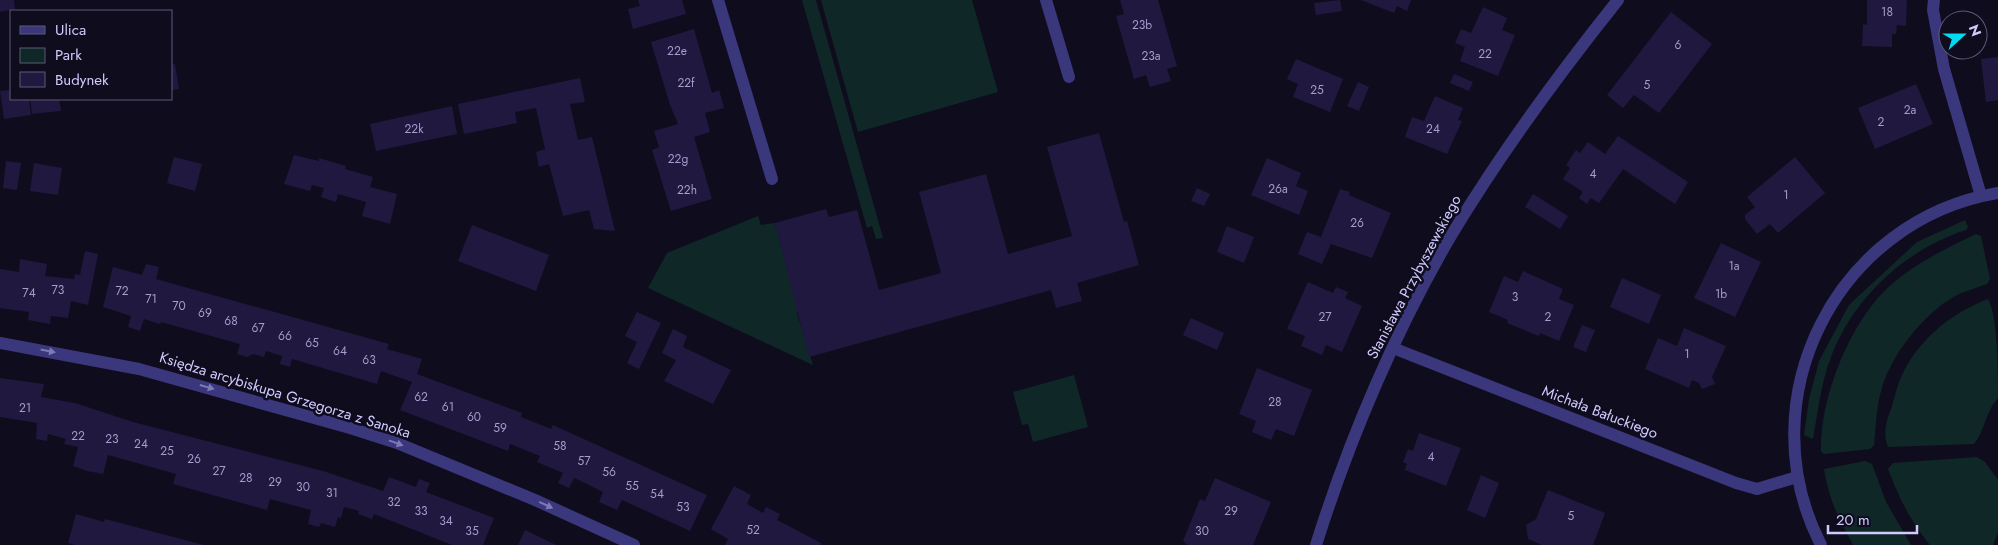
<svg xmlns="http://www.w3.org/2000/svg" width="1998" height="545" font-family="Jost,sans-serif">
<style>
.green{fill:#0f2827}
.building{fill:#20183f}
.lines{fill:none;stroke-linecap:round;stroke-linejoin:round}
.street{stroke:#3a377d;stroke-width:12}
.oneway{fill:#7e79b7}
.labels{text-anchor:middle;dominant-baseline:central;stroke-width:5;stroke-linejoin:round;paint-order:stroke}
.number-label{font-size:12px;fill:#a49ece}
.street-label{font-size:15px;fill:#d0cafe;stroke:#0f0c1e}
</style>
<rect width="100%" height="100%" fill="#0f0c1e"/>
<g class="green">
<path d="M802,0H816L883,238L876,239L872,226L867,228Z"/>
<path d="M821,0H972L998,92L858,132Z"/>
<path d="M758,216L761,225L775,223L799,312L797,313L813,365L648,288L667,253Z"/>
<path d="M1965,220L1968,227L1966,230C1906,249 1853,298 1831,357C1821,383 1818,411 1813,439L1804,435L1809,399L1819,361L1849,305L1917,242Z"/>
<path d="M1976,234L1981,236L1990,279L1987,284C1977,288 1965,291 1955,296C1923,314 1890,356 1881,391C1876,409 1876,427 1874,445L1870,449L1824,454L1821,451C1820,401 1845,337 1877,299C1903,269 1941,251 1976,234Z"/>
<path d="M1988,299C1998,316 1998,373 1998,398C1985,412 1985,431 1974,444L1888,447C1882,433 1887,419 1892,406C1895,395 1898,383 1903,373C1920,338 1952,313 1988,299Z"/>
<path d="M1074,375L1088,427L1033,442L1028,424L1022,425L1013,392Z"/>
<path d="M1977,457L1985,462L1998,480V533L1993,545H1930C1910,520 1900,500 1888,469L1893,463Z"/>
<path d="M1865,461L1872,464L1886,502L1911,545H1853L1851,541C1838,518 1828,496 1824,469Z"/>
</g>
<g class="building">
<path d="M0,0H14L15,9L0,12Z"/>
<path d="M638,0H682L686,14L633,29L628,9L640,6Z"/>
<path d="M1120,0H1158L1177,66L1167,69L1171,81L1150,87L1146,75L1134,79L1116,16L1124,14Z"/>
<path d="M1340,0L1342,11L1316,15L1314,3Z"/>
<path d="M1361,0H1411L1407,11L1397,6L1394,13Z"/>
<path d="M1867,0H1907L1906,26L1897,25L1896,34H1892V47L1862,46L1863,24L1867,25Z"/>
<path d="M1483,7L1507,18L1502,30L1515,35L1498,76L1460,61L1465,47L1455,43L1461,29L1471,33Z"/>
<path d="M1671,12L1712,44L1659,113L1634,95L1623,108L1607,95Z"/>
<path d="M694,29L712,93L719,90L724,108L705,113L710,132L694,137L712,199L671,211L652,150L659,147L654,131L678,124L670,105L651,42Z"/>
<path d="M1998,57V100L1986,102L1981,59Z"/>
<path d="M1296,59L1343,79L1330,112L1293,97L1298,84L1287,79Z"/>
<path d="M175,64L179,89L171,90V65Z"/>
<path d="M1454,74L1473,82L1469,91L1450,83Z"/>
<path d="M580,78L585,102L570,104L578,140L592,137L615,231L594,229L589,210L563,216L549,164L539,167L536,152L545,149L536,108L515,112L517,123L464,134L458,104Z"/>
<path d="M1358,82L1369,87L1359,111L1347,106Z"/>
<path d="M1916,84L1933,124L1875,149L1858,108Z"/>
<path d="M11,90V99H29L31,115L4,119L0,91Z"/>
<path d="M1435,96L1463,108L1458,120L1462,121L1447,154L1405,137L1412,117L1424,121Z"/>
<path d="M30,99H59L61,111L32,114Z"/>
<path d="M452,106L457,134L376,151L370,124Z"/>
<path d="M1099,133L1124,222L1127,221L1139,265L1077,283L1082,301L1056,308L1051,290L809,357L775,223L826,209L829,217L857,210L879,290L941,273L919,192L986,174L1008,254L1072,236L1047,147Z"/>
<path d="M1618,136L1688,182L1675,204L1623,169L1599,203L1591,198L1587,204L1579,198L1583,192L1563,179L1570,168L1566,165L1576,150L1580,153L1588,142L1605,154Z"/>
<path d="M294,155L319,161V158L346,166L345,169L373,177L370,187L397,194L390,224L362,216L366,202L338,194L336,202L321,197L324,188L312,185L310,191L284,184Z"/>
<path d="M174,157L202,164L195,191L167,183Z"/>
<path d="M1795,157L1825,193L1778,233L1770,224L1757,234L1745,219V215L1755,207L1747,197Z"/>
<path d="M1267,158L1301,173L1296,186L1308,191L1299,215L1251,195Z"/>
<path d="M6,161L21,163L17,190L3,188Z"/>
<path d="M34,163L62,168L58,195L30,191Z"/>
<path d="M1197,188L1210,194L1204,206L1191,201Z"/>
<path d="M1340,189L1350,192L1349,195L1391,213L1372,258L1331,244L1322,264L1298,254L1307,232L1321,237Z"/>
<path d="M1533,194L1568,216L1560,229L1525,207Z"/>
<path d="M472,225L549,255L536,291L458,261Z"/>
<path d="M1227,226L1254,237L1244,263L1217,252Z"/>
<path d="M1721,243L1761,262L1735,317L1694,298Z"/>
<path d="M85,251L98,254L88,305L71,301L68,318L51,316L50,324L28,320L29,312L0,308V269L19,272L20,259L47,264L45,276L74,279L75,274L80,275Z"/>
<path d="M146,264L159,267L156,279L389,344L387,349L422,359L417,374L522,413L521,417L551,429L553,425L707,495L690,531L622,500L617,510L599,502L603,492L587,484L574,478L569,488L558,483L563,473L537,462L540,456L510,444L508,451L400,410L412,382L381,371L377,384L292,359L290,367L280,364L282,356L266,351L264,357L253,354L247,357L237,354L240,344L161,322L160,324L144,319L140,331L128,327L131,316L103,307L113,267L142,275Z"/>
<path d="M1523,271L1563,289L1559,299L1574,305L1559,341L1540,333L1539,336L1507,323L1508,320L1489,312L1504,276L1518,282Z"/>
<path d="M1622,278L1661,295L1649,324L1610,307Z"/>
<path d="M1308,282L1333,293L1336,287L1348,292L1345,298L1362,306L1342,352L1326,345L1322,355L1301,346L1305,336L1287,329Z"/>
<path d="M637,312L661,323L639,369L627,363L637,342L625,336Z"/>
<path d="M1191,318L1224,333L1217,350L1183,335Z"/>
<path d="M1582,325L1595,330L1586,352L1573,347Z"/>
<path d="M1684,328L1726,346L1712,377L1715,384L1702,389L1699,383L1692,380L1689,388L1645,369L1658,338L1677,346Z"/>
<path d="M673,329L687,336L683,347L731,370L713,404L664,381L676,360L662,353Z"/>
<path d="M1257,368L1312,390L1294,436L1276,429L1271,440L1252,432L1256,421L1239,414Z"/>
<path d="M0,378L44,384L41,397L75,403L133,422L323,471L383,491L389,477L416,487L419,479L430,483L426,492L494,518L483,545H452L374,514L372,519L358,514L359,511L344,507L341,518L338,517L335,527L321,523L319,527L308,524L311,510L270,499L267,510L173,484L176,474L108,455L103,474L87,471L73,466L78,447L64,444L66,439L48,434L47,441L36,439L37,423L0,417Z"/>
<path d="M1419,433L1461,448L1446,486L1405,470L1407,464L1403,462L1408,449L1413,451Z"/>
<path d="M1481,475L1499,483L1485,518L1467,510Z"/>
<path d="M1215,478L1271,502L1253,545H1188L1183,541L1200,499L1205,501Z"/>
<path d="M734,486L751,495L747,504L763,513L766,507L780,514L777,520L821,543L820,545H725L728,539L711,529Z"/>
<path d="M1548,490L1605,513L1593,545H1542L1528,539L1526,525L1536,519Z"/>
<path d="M76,514L104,522L105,519L204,545H75L68,543Z"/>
<path d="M525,530L552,543L556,545H518Z"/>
</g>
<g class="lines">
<g class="street">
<path d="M718,0L772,179"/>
<path d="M1046,0L1069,77"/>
<path d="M1934,0L1933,10L1944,69L1981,196"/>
<path d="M0,343L139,369L350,428L397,443L535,500L634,545"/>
<path d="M1393,348L1736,483L1757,489L1797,477"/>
<path d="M1316,545C1349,440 1396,329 1452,234C1502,151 1558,75 1618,0"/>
<path d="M1821,545C1746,399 1836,220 1998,193"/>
</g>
</g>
<defs><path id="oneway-solid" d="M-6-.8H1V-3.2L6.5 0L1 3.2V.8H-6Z" transform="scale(1.25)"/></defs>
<g class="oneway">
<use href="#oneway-solid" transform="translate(48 351) rotate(11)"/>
<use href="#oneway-solid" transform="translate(207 387) rotate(16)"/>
<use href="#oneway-solid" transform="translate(396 443) rotate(20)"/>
<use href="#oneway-solid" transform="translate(546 505) rotate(25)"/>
</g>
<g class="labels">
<g class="number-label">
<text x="1887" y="12">18</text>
<text x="1142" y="25">23b</text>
<text x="1678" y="45">6</text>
<text x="677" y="51">22e</text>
<text x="1485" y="54">22</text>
<text x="1151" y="56">23a</text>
<text x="686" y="83">22f</text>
<text x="1647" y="85">5</text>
<text x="1317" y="90">25</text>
<text x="1910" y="110">2a</text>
<text x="1881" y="122">2</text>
<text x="414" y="129">22k</text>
<text x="1433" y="129">24</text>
<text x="678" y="159">22g</text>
<text x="1593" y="174">4</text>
<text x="1278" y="189">26a</text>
<text x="687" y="190">22h</text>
<text x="1786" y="195">1</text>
<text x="1357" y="223">26</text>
<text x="1734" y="266">1a</text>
<text x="58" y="290">73</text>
<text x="122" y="291">72</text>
<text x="29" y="293">74</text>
<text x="1721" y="294">1b</text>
<text x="1515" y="297">3</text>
<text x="151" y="299">71</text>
<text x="179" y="306">70</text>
<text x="205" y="313">69</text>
<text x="1325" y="317">27</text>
<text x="1548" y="317">2</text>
<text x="231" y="321">68</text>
<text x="258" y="328">67</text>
<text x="285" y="336">66</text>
<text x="312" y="343">65</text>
<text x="340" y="351">64</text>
<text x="1687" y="354">1</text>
<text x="369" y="360">63</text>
<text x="421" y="397">62</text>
<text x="1275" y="402">28</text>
<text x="448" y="407">61</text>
<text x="25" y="408">21</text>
<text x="474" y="417">60</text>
<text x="500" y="428">59</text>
<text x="78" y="436">22</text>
<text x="112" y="439">23</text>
<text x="141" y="444">24</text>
<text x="560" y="446">58</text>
<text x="167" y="451">25</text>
<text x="1431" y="457">4</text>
<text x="194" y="459">26</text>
<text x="584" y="461">57</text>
<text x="219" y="471">27</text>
<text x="609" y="472">56</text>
<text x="246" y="478">28</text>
<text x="275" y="482">29</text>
<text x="632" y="486">55</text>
<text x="303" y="487">30</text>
<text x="332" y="493">31</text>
<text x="657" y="494">54</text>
<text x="394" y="502">32</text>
<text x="683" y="507">53</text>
<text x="421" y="511">33</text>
<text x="1231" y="511">29</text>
<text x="1571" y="516">5</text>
<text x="446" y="521">34</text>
<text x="753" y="530">52</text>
<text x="472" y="531">35</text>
<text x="1202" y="531">30</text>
</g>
<g class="street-label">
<text transform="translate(1414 277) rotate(-62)">Stanisława Przybyszewskiego</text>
<text transform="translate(285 395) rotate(17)">Księdza arcybiskupa Grzegorza z Sanoka</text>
<text transform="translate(1600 412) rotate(21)">Michała Bałuckiego</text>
</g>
</g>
<rect x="10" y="10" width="162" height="90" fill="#0f0c1e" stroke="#5c5878"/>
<rect x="20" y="26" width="25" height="8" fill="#3a377d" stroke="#5c5878"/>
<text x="55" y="35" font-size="15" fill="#d0cafe">Ulica</text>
<rect x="20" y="48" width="25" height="15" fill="#0f2827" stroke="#5c5878"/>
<text x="55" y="60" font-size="15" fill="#d0cafe">Park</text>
<rect x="20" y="72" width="25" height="15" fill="#20183f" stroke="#5c5878"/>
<text x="55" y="85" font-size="15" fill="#d0cafe">Budynek</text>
<g transform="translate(1963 35) rotate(69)"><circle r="24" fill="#0f0c1e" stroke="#5c5878"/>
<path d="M0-4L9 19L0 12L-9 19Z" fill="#03d9f1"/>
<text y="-8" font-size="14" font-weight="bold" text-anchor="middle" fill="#d0cafe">N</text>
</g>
<path d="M1828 525v8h89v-8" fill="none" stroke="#d0cafe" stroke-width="2.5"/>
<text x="1836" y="525" font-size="15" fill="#d0cafe" stroke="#0f0c1e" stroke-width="4" paint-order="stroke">20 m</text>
</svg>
